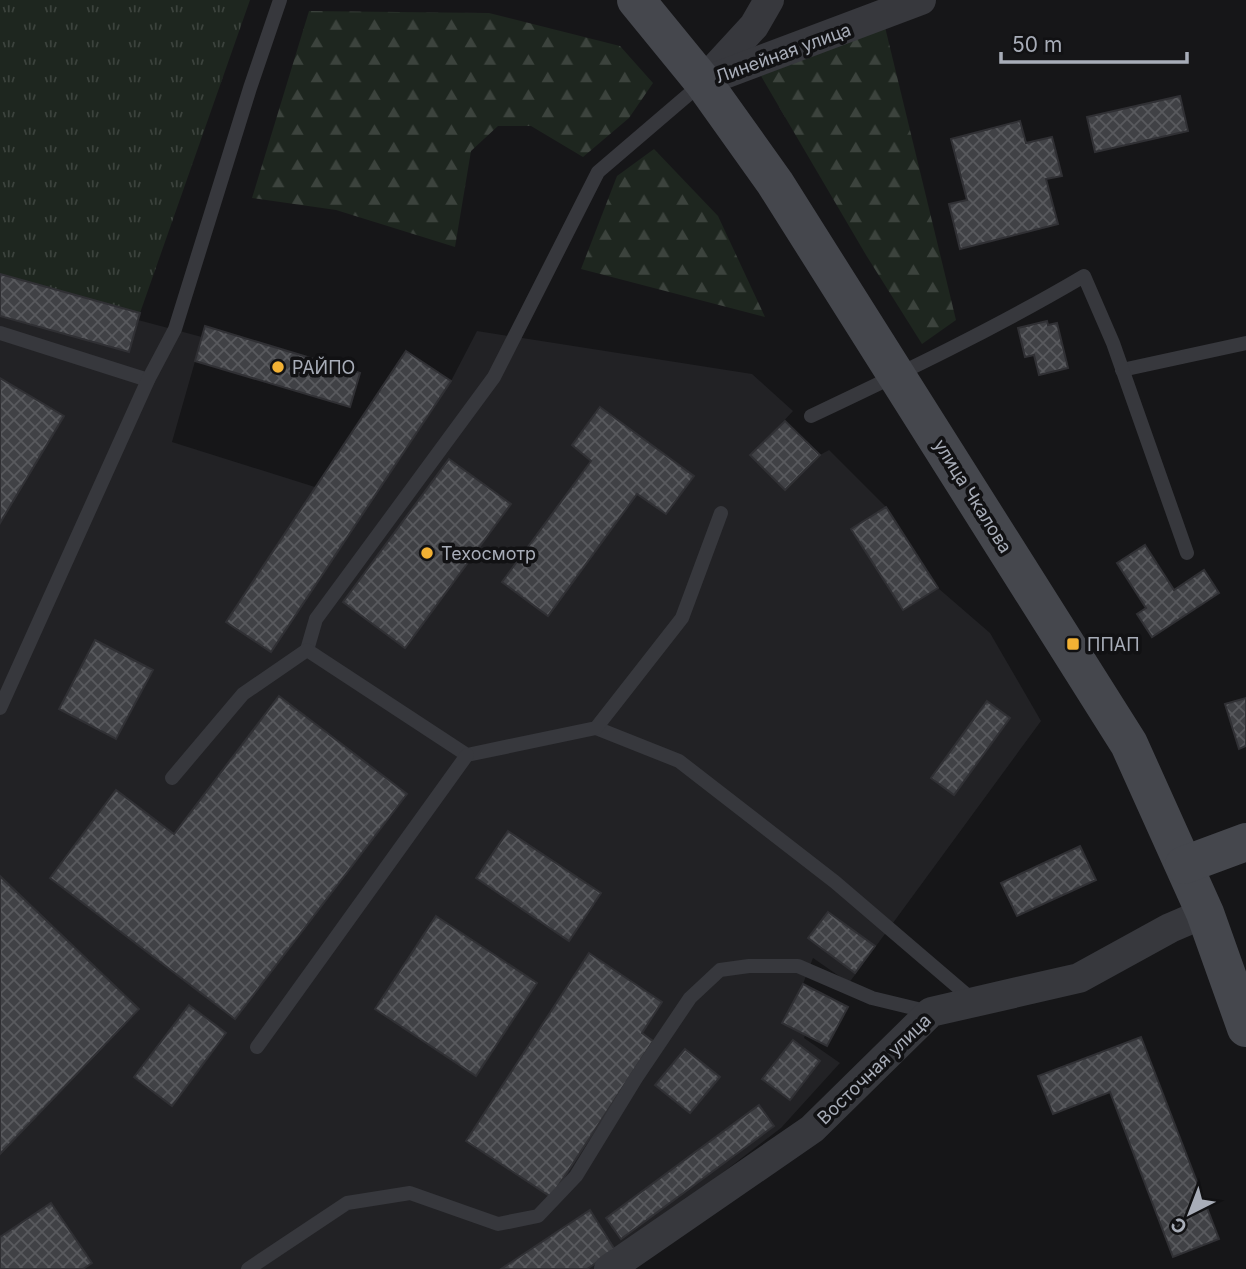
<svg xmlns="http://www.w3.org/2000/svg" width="1246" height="1269" font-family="Inter,sans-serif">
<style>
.built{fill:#222225}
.grass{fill:url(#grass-tufts)}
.forest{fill:url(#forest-firs)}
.building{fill:url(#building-cross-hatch);stroke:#303034;stroke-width:2}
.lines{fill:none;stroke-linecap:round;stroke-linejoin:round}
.lane{stroke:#37383d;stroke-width:14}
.street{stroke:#37383d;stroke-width:30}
.secondary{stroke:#45474d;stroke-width:38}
.poi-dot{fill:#f2b134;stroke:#111113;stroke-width:2.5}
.labels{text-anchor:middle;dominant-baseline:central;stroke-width:7;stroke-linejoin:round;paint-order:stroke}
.street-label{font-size:18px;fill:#a8adb8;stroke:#111113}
.poi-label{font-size:18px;fill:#a8adb8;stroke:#111113;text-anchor:start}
</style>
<defs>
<pattern id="grass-tufts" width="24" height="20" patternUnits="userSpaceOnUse" patternTransform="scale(1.75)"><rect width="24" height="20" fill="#1e261f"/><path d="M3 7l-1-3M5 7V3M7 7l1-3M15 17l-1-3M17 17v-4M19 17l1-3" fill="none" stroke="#3c433d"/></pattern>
<pattern id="forest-firs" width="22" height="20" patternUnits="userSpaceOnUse" patternTransform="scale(1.75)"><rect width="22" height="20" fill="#1e261f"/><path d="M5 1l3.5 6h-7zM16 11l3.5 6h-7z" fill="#3c433d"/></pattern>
<pattern id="building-cross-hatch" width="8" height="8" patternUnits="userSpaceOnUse" patternTransform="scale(1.75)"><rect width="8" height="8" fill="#404145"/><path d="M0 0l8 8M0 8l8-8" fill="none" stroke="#595a5e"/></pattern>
</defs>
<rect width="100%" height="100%" fill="#161618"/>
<path class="built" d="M0,274L140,313L138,320L202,337L172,442L315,487L406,351L451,381L477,331L752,374L793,411L751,456L785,490L820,455L829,450L886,507L851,529L903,610L938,588L990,633L1041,721L849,983L813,958L803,984L783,1023L805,1035L804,1038L840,1063L781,1128L597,1269H0Z"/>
<path class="grass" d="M0,0H250L140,313L0,274Z"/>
<g class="forest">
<path d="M309,11L489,13L620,46L653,83L629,118L583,157L531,126H498L471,151L455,247L336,210L252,198Z"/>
<path d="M885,27L956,320L922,344L866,255L761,76Z"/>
<path d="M654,149L718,216L765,317L581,269L617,176Z"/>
</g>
<g class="building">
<path d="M1180,96L1188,131L1095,152L1087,117Z"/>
<path d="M1020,121L1026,143L1052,137L1062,176L1046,179L1058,224L960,249L949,204L967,200L951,139Z"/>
<path d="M0,274L140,313L129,352L0,316Z"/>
<path d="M1047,321L1048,325L1057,323L1068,368L1039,375L1034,355L1025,357L1018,328Z"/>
<path d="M205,326L360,373L350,407L195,361Z"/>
<path d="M406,351L451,381L271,652L226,622Z"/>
<path d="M0,378L64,416L0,523Z"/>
<path d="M600,407L694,476L666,514L637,494L548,616L502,582L591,461L572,445Z"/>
<path d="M785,421L820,455L785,490L750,455Z"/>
<path d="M449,459L511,504L405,648L343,602Z"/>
<path d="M886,507L938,588L903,610L851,529Z"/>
<path d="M1145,545L1174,590L1204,570L1219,593L1152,637L1137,614L1146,608L1117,563Z"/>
<path d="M95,640L153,670L116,739L59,709Z"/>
<path d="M279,696L407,794L235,1019L50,878L116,790L174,834Z"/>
<path d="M1246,698V746L1239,749L1225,704Z"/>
<path d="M987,701L1010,718L954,795L931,778Z"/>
<path d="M508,831L601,893L569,941L476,878Z"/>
<path d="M1080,846L1096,880L1017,916L1001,883Z"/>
<path d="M0,876L139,1009L0,1154Z"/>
<path d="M828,912L875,946L855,973L808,938Z"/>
<path d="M436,916L537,983L476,1076L375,1009Z"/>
<path d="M589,953L662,1002L642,1033L653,1041L551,1197L466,1141Z"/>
<path d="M803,984L848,1007L827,1046L782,1023Z"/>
<path d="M189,1005L226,1033L172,1106L134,1077Z"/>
<path d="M1141,1037L1219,1239L1173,1257L1110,1092L1053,1114L1038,1076Z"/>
<path d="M793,1040L820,1061L790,1100L762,1079Z"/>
<path d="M685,1049L720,1077L690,1113L655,1085Z"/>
<path d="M759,1105L774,1126L621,1239L606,1218Z"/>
<path d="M51,1203L92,1263L83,1269H0V1237Z"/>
<path d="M590,1210L615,1250L587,1269H501Z"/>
</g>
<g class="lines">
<g class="lane">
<path d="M0,333L148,380"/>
<path d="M1122,370L1246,343"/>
<path d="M811,416C904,372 996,328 1084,276L1113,343L1187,553"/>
<path d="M307,650L316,619L494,377L598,172L702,83"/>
<path d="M0,708L148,380L175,329L250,88L280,0"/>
<path d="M596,728L679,761L835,882L974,1001"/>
<path d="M172,778L243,694L307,650L467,755L596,728L682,618L721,513"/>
<path d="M257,1047L467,755"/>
<path d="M248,1269L347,1203L410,1193L498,1224L538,1216L576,1176L636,1078L690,998L720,970L749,966H798L872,998L930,1012"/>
</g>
<g class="street">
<path d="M708,76L754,26L769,0"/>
<path d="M703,82L921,0"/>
<path d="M609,1269L812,1129L931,1012L1079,978L1170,928L1205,913"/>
</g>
<g class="secondary">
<path d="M636,0L703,82L775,183L1129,744L1205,913L1246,1028"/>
<path d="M1184,865L1246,842"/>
</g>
</g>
<g class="poi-dot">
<circle cx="278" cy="367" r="7"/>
<circle cx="427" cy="553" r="7"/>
<rect x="1066" y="637" width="14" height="14" rx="3.5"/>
</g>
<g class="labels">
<g class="street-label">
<text transform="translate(783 53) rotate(-20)">Линейная улица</text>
<text transform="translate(973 496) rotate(58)">улица Чкалова</text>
<text transform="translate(874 1069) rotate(-44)">Восточная улица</text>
</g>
<g class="poi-label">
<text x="292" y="367">РАЙПО</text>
<text x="441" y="553">Техосмотр</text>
<text x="1087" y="644">ППАП</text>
</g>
</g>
<g transform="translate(1190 1213) rotate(222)" stroke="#111113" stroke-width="5" paint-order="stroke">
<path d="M0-5L12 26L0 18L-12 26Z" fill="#a8adb8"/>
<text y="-10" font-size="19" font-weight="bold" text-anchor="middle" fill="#a8adb8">С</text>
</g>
<path d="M1001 52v10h186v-10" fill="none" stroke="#a8adb8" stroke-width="3.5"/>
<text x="1012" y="52" font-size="21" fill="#a8adb8" stroke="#111113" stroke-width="5" paint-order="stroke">50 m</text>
</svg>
